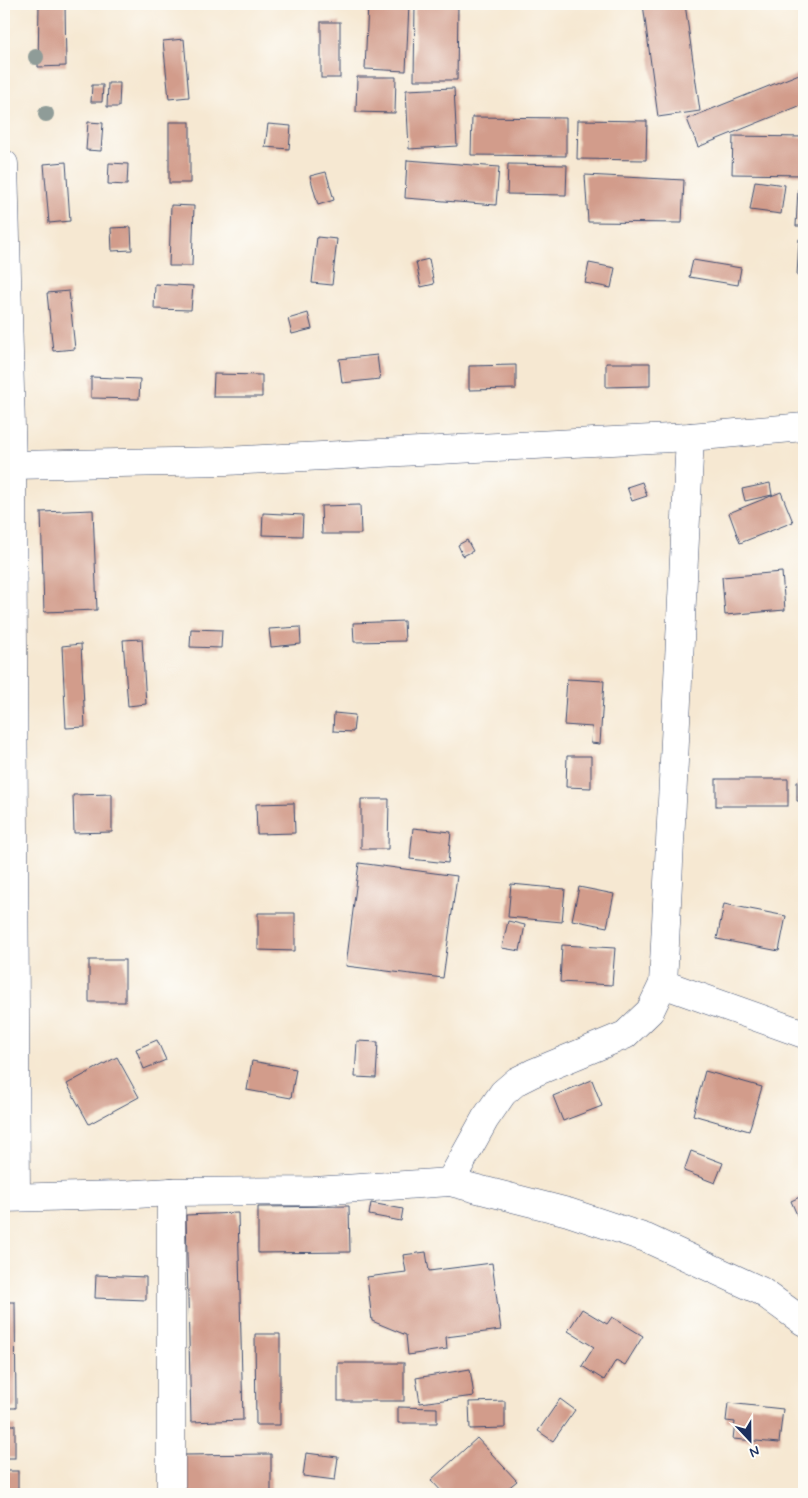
<svg xmlns="http://www.w3.org/2000/svg" width="808" height="1498" font-family="Mynerve,sans-serif">
<style>
.building{fill:#d29c8b}
.lines{fill:none;stroke-linecap:round;stroke-linejoin:round}
.minor-casing{stroke:#3c4b6f;stroke-width:29}
.minor{stroke:#fff;stroke-width:28}
.tree{fill:#8f9c98}
</style>
<rect width="100%" height="100%" fill="#fdfcf7"/>
<filter id="ink" filterUnits="userSpaceOnUse"><feTurbulence type="fractalNoise" baseFrequency=".02" numOctaves="2"/><feDisplacementMap in="SourceGraphic" scale="10" xChannelSelector="R" yChannelSelector="G"/><feConvolveMatrix kernelMatrix="1 2 1 2 8 2 1 2 1" color-interpolation-filters="sRGB"/></filter>
<filter id="wash" filterUnits="userSpaceOnUse"><feTurbulence type="fractalNoise" baseFrequency=".0096" numOctaves="4" result="noise"/><feDisplacementMap in="SourceGraphic" scale="20" xChannelSelector="R" yChannelSelector="G"/><feGaussianBlur stdDeviation="1.12" result="paint"/><feColorMatrix in="noise" values="0 0 0 0 0 0 0 0 0 0 0 0 0 0 0 0 0 1.4 0 .05"/><feComposite in="paint" operator="in"/></filter>
<g filter="url(#wash)">
<rect width="100%" height="100%" fill="#f6e8d2"/>
<g id="blocks">
<g class="building">
<path d="M39,4H65L66,66L38,67Z"/>
<path d="M368,4H409L406,71L365,69Z"/>
<path d="M415,4H458L457,80H414Z"/>
<path d="M643,4H685L700,111L658,117Z"/>
<rect x="321" y="22" width="19" height="56"/>
<path d="M184,39L189,97L169,99L163,41Z"/>
<path d="M804,72V104L698,147L687,119Z"/>
<path d="M357,77H396L395,113L356,112Z"/>
<path d="M108,83H120L119,107H107Z"/>
<path d="M92,85H103L102,102H91Z"/>
<path d="M454,88L457,146L409,149L406,90Z"/>
<path d="M472,117L566,118V156L471,155Z"/>
<path d="M578,120L647,121L646,160L577,159Z"/>
<path d="M88,122L103,123L101,151L86,150Z"/>
<rect x="169" y="122" width="21" height="61"/>
<path d="M268,124L291,126L289,149L265,147Z"/>
<path d="M733,136L804,137V175L732,174Z"/>
<path d="M407,160L499,167L496,205L405,198Z"/>
<path d="M66,162L70,221L49,223L44,164Z"/>
<path d="M109,163L128,164L127,185L108,184Z"/>
<path d="M508,164L567,165L566,195L507,194Z"/>
<path d="M326,172L334,200L318,205L310,176Z"/>
<path d="M585,175L684,180L682,223L588,222Z"/>
<path d="M755,181L785,185L781,214L750,210Z"/>
<path d="M798,189L804,190V226H796Z"/>
<path d="M171,205L194,206L192,266H169Z"/>
<path d="M131,227L132,250L112,251L111,228Z"/>
<path d="M317,237L337,239L332,285L312,283Z"/>
<path d="M799,239H804V277L797,276Z"/>
<path d="M429,259L434,284L421,287L416,262Z"/>
<path d="M693,260L741,268L738,285L689,277Z"/>
<path d="M589,263L615,268L611,288L585,283Z"/>
<path d="M155,284L193,286L191,310L154,309Z"/>
<path d="M69,291L75,349L53,351L47,293Z"/>
<path d="M308,313L312,329L292,334L288,319Z"/>
<path d="M377,355L380,379L342,383L339,359Z"/>
<path d="M606,363H650V386L606,387Z"/>
<path d="M516,365V389L469,390V366Z"/>
<path d="M214,374L262,375V397H213Z"/>
<path d="M91,377L140,379L139,399L91,398Z"/>
<path d="M642,482L647,496L632,501L627,487Z"/>
<path d="M770,483L772,495L745,501L742,489Z"/>
<path d="M781,492L793,522L740,543L729,513Z"/>
<path d="M360,505L361,534H322L321,506Z"/>
<path d="M93,510L97,610L44,612L41,512Z"/>
<path d="M263,513L303,515L302,536L262,535Z"/>
<path d="M467,540L473,551L463,556L458,545Z"/>
<path d="M782,572L785,610L725,615L722,577Z"/>
<path d="M404,621L405,641L354,642L353,623Z"/>
<path d="M300,627L301,644L271,647L269,629Z"/>
<path d="M191,629L222,630L221,648L190,647Z"/>
<path d="M142,639L146,704L128,706L123,640Z"/>
<path d="M81,644L85,727L66,728L62,646Z"/>
<path d="M567,679L604,681L600,744L591,743L592,727L564,725Z"/>
<path d="M334,713L355,715L353,732L333,731Z"/>
<path d="M567,756H591V788L566,787Z"/>
<rect x="716" y="779" width="72" height="27"/>
<path d="M804,781V801H797V782Z"/>
<path d="M112,794V832L74,833L73,795Z"/>
<path d="M361,799H389L388,849H361Z"/>
<path d="M294,803L295,833L257,834L256,804Z"/>
<path d="M413,828L451,832L448,863L410,859Z"/>
<path d="M359,863L457,876L443,978L346,966Z"/>
<path d="M511,884L565,889L562,922L508,917Z"/>
<path d="M579,887L614,894L607,927L572,920Z"/>
<path d="M724,904L786,916L779,951L717,939Z"/>
<path d="M258,913H295V951L258,950Z"/>
<path d="M508,921L525,925L520,951L502,948Z"/>
<path d="M562,945L615,948L612,985L560,982Z"/>
<rect x="89" y="960" width="36" height="42"/>
<path d="M157,1040L166,1060L144,1069L136,1049Z"/>
<path d="M357,1041L378,1042L376,1078L355,1077Z"/>
<path d="M117,1057L139,1097L89,1124L67,1084Z"/>
<path d="M252,1061L296,1069L291,1098L247,1090Z"/>
<path d="M705,1071L762,1087L749,1131L693,1115Z"/>
<path d="M592,1080L602,1106L563,1121L553,1096Z"/>
<path d="M691,1151L723,1163L715,1183L684,1171Z"/>
<path d="M804,1195V1231L791,1201Z"/>
<path d="M371,1203L403,1209L401,1221L369,1215Z"/>
<path d="M349,1206L350,1252L258,1253V1207Z"/>
<path d="M238,1213L243,1420L191,1422L186,1215Z"/>
<path d="M426,1252L429,1271L492,1263L501,1330L446,1337L447,1349L408,1355L406,1335L372,1321L367,1277L406,1272L403,1255Z"/>
<path d="M96,1275L146,1277V1300L95,1298Z"/>
<path d="M4,1302H15L16,1408H4Z"/>
<path d="M582,1309L607,1324L612,1317L643,1336L625,1365L616,1360L604,1380L582,1366L594,1347L568,1331Z"/>
<path d="M255,1334H280V1425H256Z"/>
<rect x="338" y="1363" width="66" height="38"/>
<path d="M470,1369L474,1396L420,1403L416,1378Z"/>
<path d="M560,1399L575,1410L553,1441L538,1431Z"/>
<path d="M505,1401V1428L470,1429L469,1402Z"/>
<path d="M728,1403L783,1409L779,1443L733,1439L735,1422L726,1421Z"/>
<path d="M398,1407L437,1408V1423H398Z"/>
<rect x="4" y="1425" width="11" height="33"/>
<path d="M477,1438L517,1481L501,1494H444L431,1480Z"/>
<path d="M306,1453L338,1457L335,1480L303,1476Z"/>
<path d="M271,1454V1494H184V1455Z"/>
<rect x="4" y="1471" width="14" height="23"/>
</g>
</g>
</g>
<g filter="url(#ink)">
<use href="#blocks" fill-opacity="0" stroke="#3c4b6f" stroke-width="1"/>
<g class="lines">
<g class="minor-casing">
<g id="minor">
<path d="M4,164L12,465L16,1197"/>
<path d="M12,465L226,461L690,437L804,427"/>
<path d="M663,984L804,1034"/>
<path d="M450,1182L485,1119L503,1093L517,1081L533,1073L625,1035L650,1011L663,984L690,437"/>
<path d="M171,1192V1494"/>
<path d="M4,1198L119,1195L171,1192L314,1191L450,1182L568,1212L646,1238L761,1291L804,1322"/>
</g>
</g>
<use href="#minor" class="minor"/>
</g>
<g class="tree">
<circle cx="36" cy="57" r="8"/>
<circle cx="46" cy="114" r="8"/>
</g>
</g>
<rect width="808" height="1498" fill="none" stroke="#fdfcf7" stroke-width="20"/>
<g transform="translate(750 1440) rotate(158)" stroke="#fdfcf7" stroke-width="4" paint-order="stroke">
<path d="M0-4L9 19L0 12L-9 19Z" fill="#1b2f5e"/>
<text y="-8" font-size="14" font-weight="bold" text-anchor="middle" fill="#1b2f5e">N</text>
</g>
</svg>
